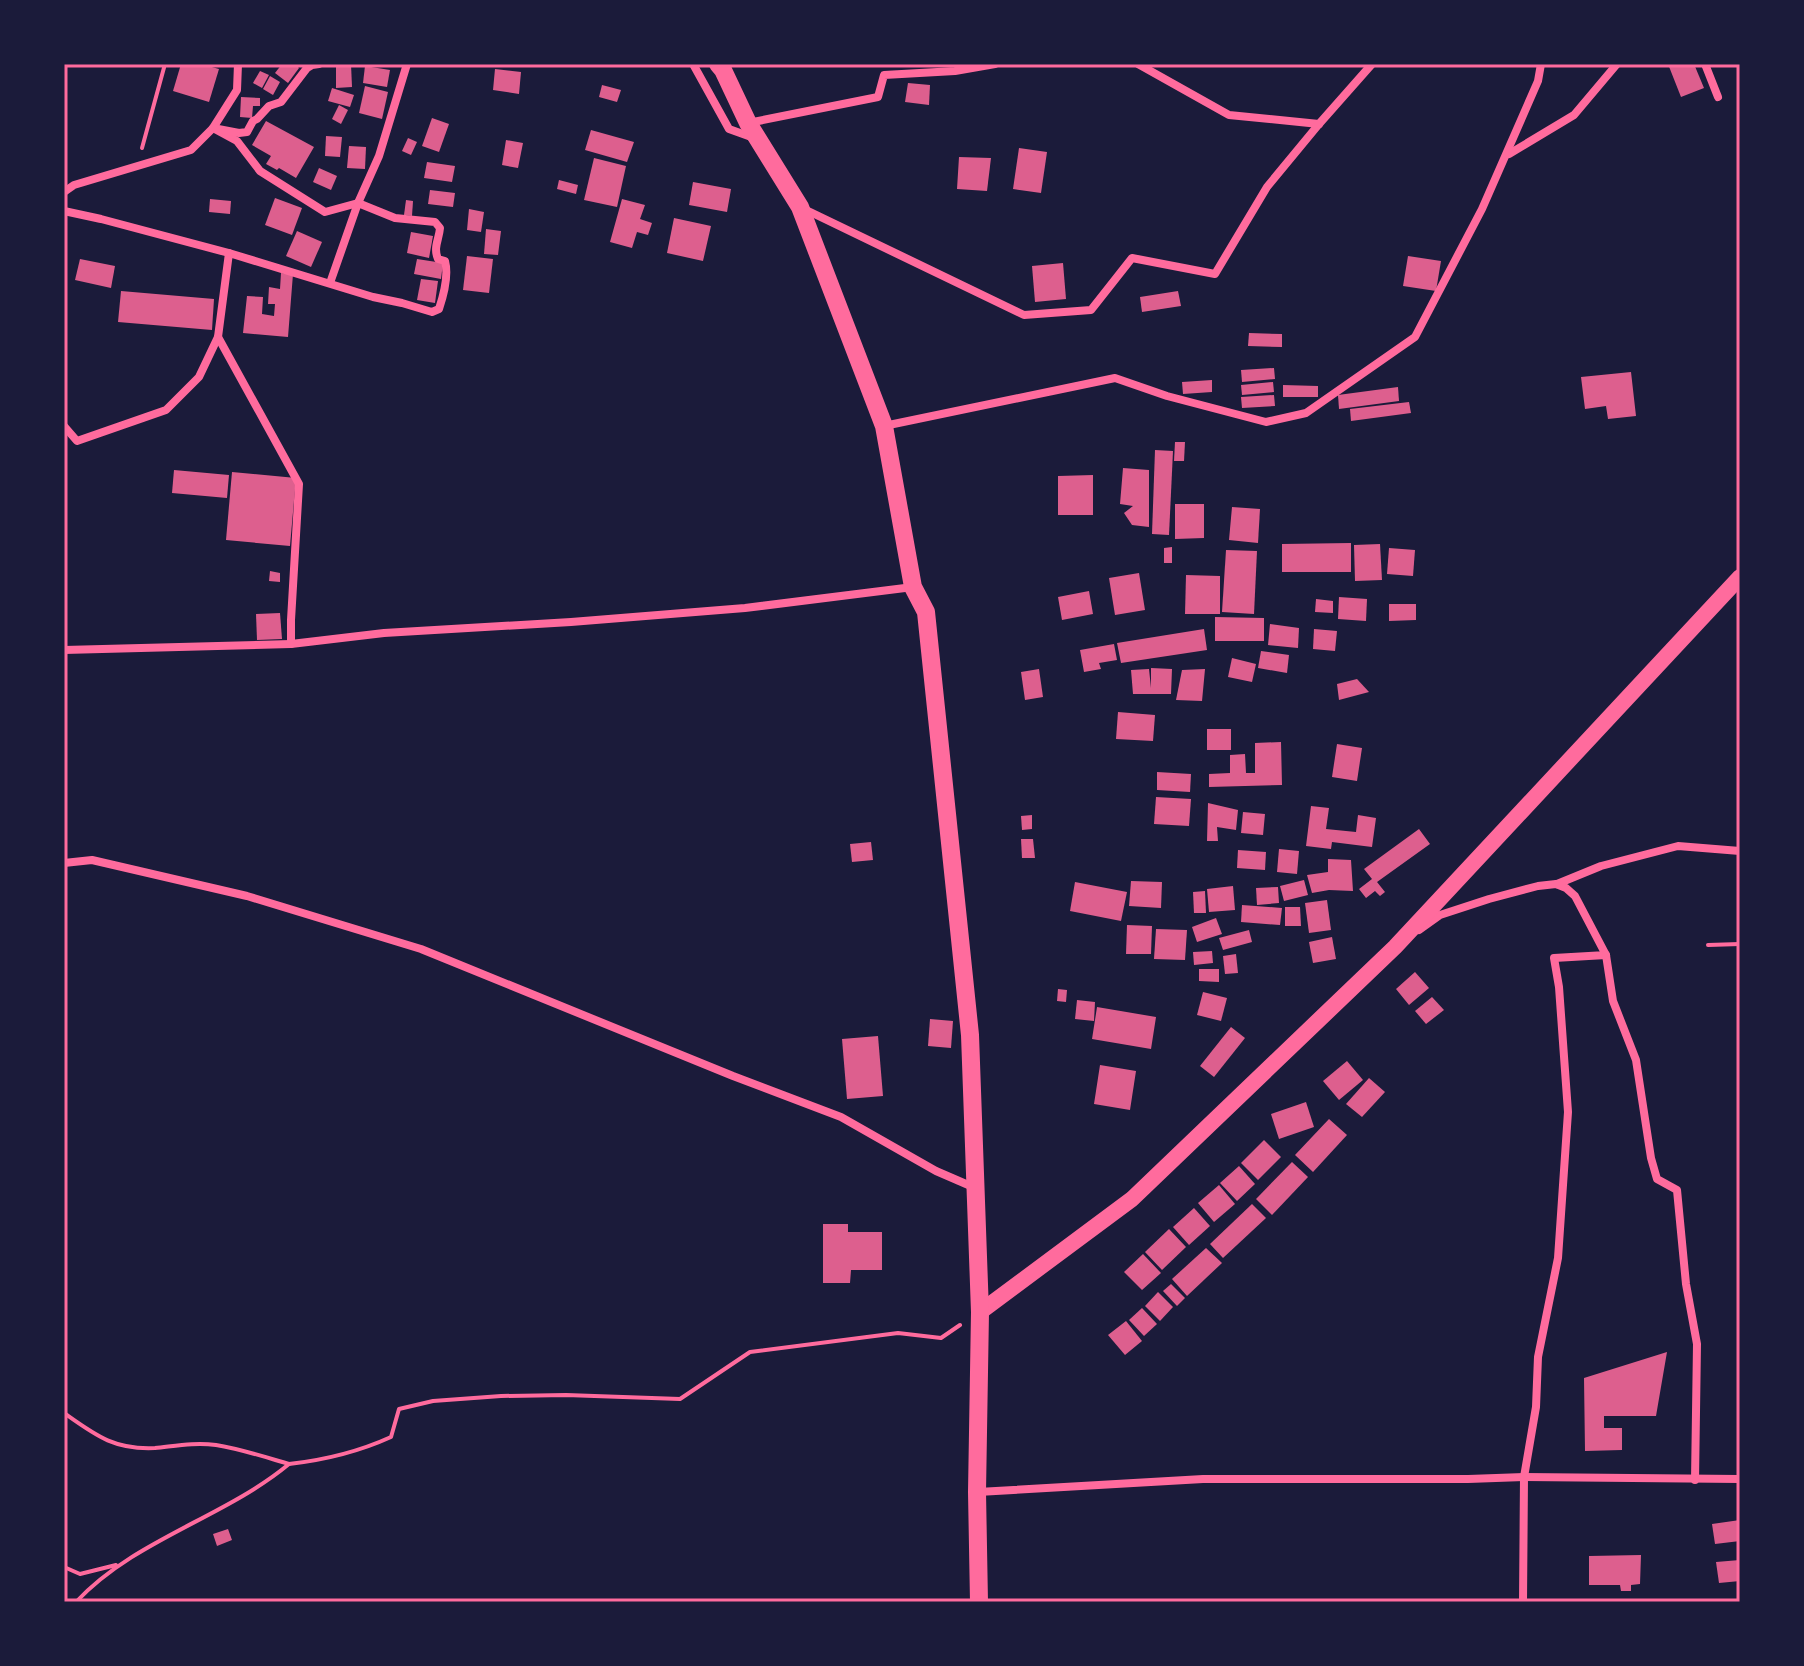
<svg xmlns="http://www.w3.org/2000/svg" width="1804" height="1666" font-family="Inter,sans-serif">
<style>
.building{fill:#dd5f8e}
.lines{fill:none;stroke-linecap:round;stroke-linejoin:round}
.path{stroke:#ff6b9d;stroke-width:4}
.minor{stroke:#ff6b9d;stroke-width:8}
.primary{stroke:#ff6b9d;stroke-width:16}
.trunk{stroke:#ff6b9d;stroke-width:18}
.neatline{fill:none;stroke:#ff6b9d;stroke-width:3}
</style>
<rect width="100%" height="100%" fill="#1b1b3a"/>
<g class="building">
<path d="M181,64H201L219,69L209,102L173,91Z"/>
<path d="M282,64H295L299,68L288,83L275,73Z"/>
<path d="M336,64H351L352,87L336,88Z"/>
<path d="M1668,64H1694L1704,88L1681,97Z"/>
<path d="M365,66L390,70L387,87L363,83Z"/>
<path d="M495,69L521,72L519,94L493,90Z"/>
<path d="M260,71L269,75L262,88L253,83Z"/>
<path d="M270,76L280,82L273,95L263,89Z"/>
<path d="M908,83L930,85L929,105L905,102Z"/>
<path d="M602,85L621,90L617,102L599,97Z"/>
<path d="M365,86L388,92L382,119L359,113Z"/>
<path d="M332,88L354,95L350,107L328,101Z"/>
<path d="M241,97L260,98V106H253L252,118L240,117Z"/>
<path d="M339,105L348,110L341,124L332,119Z"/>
<path d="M432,118L449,124L439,152L422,146Z"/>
<path d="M266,121L314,147L296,178L279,168L277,170L266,164L271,156L252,145Z"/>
<path d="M591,130L634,142L627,162L585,150Z"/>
<path d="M326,136L342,137L340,157L325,156Z"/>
<path d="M408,138L417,142L411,155L402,151Z"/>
<path d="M506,140L523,143L518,168L502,165Z"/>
<path d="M349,146L366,147L365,169L347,168Z"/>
<path d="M1019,148L1047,152L1041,193L1013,189Z"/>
<path d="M959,157L991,158L987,191L957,189Z"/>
<path d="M594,158L626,166L617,207L584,200Z"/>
<path d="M427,162L455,166L452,182L424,178Z"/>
<path d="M319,168L337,176L331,190L313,182Z"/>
<path d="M559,180L578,185L576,194L557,189Z"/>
<path d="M693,182L731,189L727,212L689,205Z"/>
<path d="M430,190L455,193L453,207L428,204Z"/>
<path d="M275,198L302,208L292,235L265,225Z"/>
<path d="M210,199L231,201L230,214L209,212Z"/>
<path d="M622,199L645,205L640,219L652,223L648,235L637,232L632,248L610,242Z"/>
<path d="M406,200L413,201L412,216L404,215Z"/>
<path d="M469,209L484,212L481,232L467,230Z"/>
<path d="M674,218L711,226L703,261L667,253Z"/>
<path d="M486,229L501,231L498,255L484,254Z"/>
<path d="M297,231L322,242L311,267L286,256Z"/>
<path d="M411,232L433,236L429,258L407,253Z"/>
<path d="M467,256L493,259L489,293L463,290Z"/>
<path d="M1408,256L1441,261L1436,291L1403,286Z"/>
<path d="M80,259L115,266L111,288L75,280Z"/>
<path d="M417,259L443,263L441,279L414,274Z"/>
<path d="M1063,263L1066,299L1035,302L1032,266Z"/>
<path d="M281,273L293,274L288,337L243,333L247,296L263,297L262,314L274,316L275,304H268L269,287L280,289Z"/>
<path d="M421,279L438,281L435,303L417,300Z"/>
<path d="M121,291L214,299L212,330L118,322Z"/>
<path d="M1178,291L1181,306L1142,312L1140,297Z"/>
<path d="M1249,333L1282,334V347L1248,346Z"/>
<path d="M1274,368L1275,379L1242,382L1241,370Z"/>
<path d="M1631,372L1636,416L1608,419L1606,406L1585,409L1581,377Z"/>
<path d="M1212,380V392L1183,394L1182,382Z"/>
<path d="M1273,382L1274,392L1242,395L1241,385Z"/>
<path d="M1283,385L1318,386V397H1283Z"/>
<path d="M1398,387L1399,401L1339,409L1338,395Z"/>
<path d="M1274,395L1275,406L1242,408L1241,397Z"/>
<path d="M1409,402L1411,413L1351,421L1350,409Z"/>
<path d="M1175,442H1185L1184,461H1174Z"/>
<path d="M1155,450L1173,451L1169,535L1152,534Z"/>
<path d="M1123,468L1149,470V527L1132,525L1124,513L1133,506L1120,504Z"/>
<path d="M174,470L229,475L227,498L172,493Z"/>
<path d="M232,472L296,478L290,546L226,540Z"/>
<path d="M1093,475V515H1058V476Z"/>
<path d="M1175,504H1204V538L1175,539Z"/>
<path d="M1232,507L1260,509L1258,543L1229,540Z"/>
<path d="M1351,543V572H1282V544Z"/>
<path d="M1380,544L1382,580L1355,581L1354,545Z"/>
<path d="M1172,547V563H1164V548Z"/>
<path d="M1389,548L1415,550L1413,576L1387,574Z"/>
<path d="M1226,550L1257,551L1254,614L1222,612Z"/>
<path d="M270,571L280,573V582L269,581Z"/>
<path d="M1139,573L1145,610L1115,615L1109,578Z"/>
<path d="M1186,575L1220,576V614H1185Z"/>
<path d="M1089,591L1093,614L1062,620L1058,597Z"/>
<path d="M1339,597L1367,599L1366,621L1338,619Z"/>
<path d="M1316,599L1333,601V613L1315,612Z"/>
<path d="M1389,604H1416V620L1389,621Z"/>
<path d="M280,613L282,639L257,640L256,614Z"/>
<path d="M1215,617L1264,618V641H1215Z"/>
<path d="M1270,624L1299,628L1298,648L1268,645Z"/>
<path d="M1204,629L1207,650L1121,663L1117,643Z"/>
<path d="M1314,629L1337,631L1335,651L1313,649Z"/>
<path d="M1114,644L1117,660L1099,663L1101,669L1084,672L1080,650Z"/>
<path d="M1261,651L1289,655L1287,673L1258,668Z"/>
<path d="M1232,658L1256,664L1252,682L1228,677Z"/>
<path d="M1151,668L1172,669L1171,694H1133L1131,670L1149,669L1151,688Z"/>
<path d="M1039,669L1043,697L1025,700L1021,672Z"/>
<path d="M1205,669L1202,701L1176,700L1182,670Z"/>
<path d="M1357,679L1369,692L1339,700L1337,684Z"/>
<path d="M1118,712L1155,715L1153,741L1116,739Z"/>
<rect x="1207" y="729" width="24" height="21"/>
<path d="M1281,742L1282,785L1209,787V774L1230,773V755L1245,754L1246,773H1255V743Z"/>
<path d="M1337,744L1362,748L1357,781L1332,777Z"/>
<path d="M1157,772L1191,774L1190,792L1157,790Z"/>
<path d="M1156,797L1191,799L1189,826L1154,824Z"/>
<path d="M1208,803L1238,810L1236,830L1217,827L1218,841H1207Z"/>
<path d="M1311,806L1329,808L1326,829L1356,832L1358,815L1376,818L1372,847L1332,842L1331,849L1306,846Z"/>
<path d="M1243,812L1265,814L1263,835L1241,833Z"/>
<path d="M1032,815V829L1022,830L1021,816Z"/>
<path d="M1419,829L1430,844L1377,882L1385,892L1380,896L1375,891L1366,898L1359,889L1372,879L1364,869Z"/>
<path d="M1021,839H1033L1035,858H1022Z"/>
<path d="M871,842L873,860L852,862L850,844Z"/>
<path d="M1279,849L1299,851L1297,874L1277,872Z"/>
<path d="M1238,850L1266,852L1265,870L1237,868Z"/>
<path d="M1328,859L1351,860L1353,891L1329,890L1312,893L1307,875L1328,872Z"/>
<path d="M1304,880L1308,895L1284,901L1280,886Z"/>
<path d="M1131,881L1162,882L1161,908L1129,906Z"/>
<path d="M1075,882L1127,892L1121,921L1070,911Z"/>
<path d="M1233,886L1235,910L1209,912L1207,889Z"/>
<path d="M1278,887L1279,903L1257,905L1256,888Z"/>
<path d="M1205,891L1206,913H1194L1193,892Z"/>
<path d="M1327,900L1331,930L1309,933L1305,903Z"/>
<path d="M1242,905L1282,908L1280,925L1241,922Z"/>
<path d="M1285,907H1300L1301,926H1285Z"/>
<path d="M1216,918L1222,934L1197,942L1192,927Z"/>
<path d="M1127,925L1152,926L1151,954H1126Z"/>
<path d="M1156,929L1187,930L1185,960L1154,959Z"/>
<path d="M1249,930L1252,942L1223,950L1219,938Z"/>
<path d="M1332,937L1336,959L1313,963L1309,942Z"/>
<path d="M1212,951L1213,963L1194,965L1193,952Z"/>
<path d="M1236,954L1238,973L1225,974L1223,956Z"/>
<path d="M1199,969H1219V982L1199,981Z"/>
<path d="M1415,972L1429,988L1409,1005L1396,989Z"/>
<path d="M1058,989L1067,990L1066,1002L1057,1001Z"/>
<path d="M1203,992L1227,998L1221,1021L1197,1015Z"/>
<path d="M1432,997L1444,1010L1426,1024L1415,1011Z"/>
<path d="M1077,1000L1095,1002L1094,1021L1075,1019Z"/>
<path d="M1097,1007L1156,1017L1151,1049L1092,1039Z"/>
<path d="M930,1019L953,1021L951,1048L928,1046Z"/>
<path d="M1231,1027L1245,1038L1214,1077L1200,1066Z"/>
<path d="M878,1036L883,1096L847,1099L842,1039Z"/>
<path d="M1347,1061L1363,1080L1339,1100L1323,1081Z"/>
<path d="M1100,1065L1136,1071L1130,1110L1094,1104Z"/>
<path d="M1369,1078L1385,1092L1362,1117L1346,1104Z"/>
<path d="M1306,1102L1314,1127L1279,1139L1271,1114Z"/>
<path d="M1329,1119L1347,1135L1313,1172L1295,1155Z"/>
<path d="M1264,1140L1281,1157L1258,1180L1241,1163Z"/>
<path d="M1292,1162L1308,1177L1272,1215L1256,1199Z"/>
<path d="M1239,1166L1255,1184L1237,1201L1220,1183Z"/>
<path d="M1219,1185L1235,1204L1214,1222L1198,1203Z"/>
<path d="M1252,1204L1266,1218L1223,1258L1210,1244Z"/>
<path d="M1194,1208L1210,1226L1189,1245L1173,1227Z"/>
<path d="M823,1224H848V1232H882V1270H851L850,1283H823Z"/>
<path d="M1169,1229L1186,1247L1162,1270L1145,1252Z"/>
<path d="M1206,1248L1222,1263L1187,1296L1172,1279Z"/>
<path d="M1143,1254L1161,1273L1142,1290L1124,1272Z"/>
<path d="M1171,1284L1185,1298L1177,1306L1163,1291Z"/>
<path d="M1158,1292L1173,1307L1160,1321L1145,1306Z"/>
<path d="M1142,1308L1157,1324L1144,1336L1129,1320Z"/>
<path d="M1126,1321L1142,1341L1125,1355L1108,1335Z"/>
<path d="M1667,1352L1656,1416H1604V1428H1622V1450L1585,1451L1584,1378Z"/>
<path d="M1740,1520V1541L1715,1544L1712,1524Z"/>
<path d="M228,1529L232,1540L217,1546L213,1534Z"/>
<path d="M1641,1555L1640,1584L1631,1585V1591H1621L1620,1585H1589V1556Z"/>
<path d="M1740,1560V1581L1719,1583L1716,1562Z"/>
</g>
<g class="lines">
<g class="path">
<path d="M142,148L165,64"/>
<path d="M1708,945L1740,944"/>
<path d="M64,1413C95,1435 114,1450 155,1448C175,1446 195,1442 216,1445C241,1449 265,1457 289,1464C224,1518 135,1539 76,1602"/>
<path d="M289,1464C325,1460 358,1452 391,1437L399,1409L433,1401L501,1396L566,1395L680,1399L750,1352L898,1333L941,1338L960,1325"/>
<path d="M64,1567L80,1574L116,1565"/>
</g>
<g class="minor">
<path d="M238,64L237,90L213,128L237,141L260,171L325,212L358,203L395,218L435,222L440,228C439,240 433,247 438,259L445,261C449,276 444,294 439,309L432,312L402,303L373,297L229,253L218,337L299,484L291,620V644L384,633L571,622L745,608L913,587"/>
<path d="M693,64L729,129L754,138"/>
<path d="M1138,64L1229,115L1319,124"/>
<path d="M1705,64L1718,97"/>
<path d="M748,123L878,97L884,75L955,71L995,64"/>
<path d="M1509,154L1574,115L1617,64"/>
<path d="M64,192L74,185L191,150L213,128L239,133L247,132L253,121L257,119L269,106L281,102L307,68L312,65L319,64"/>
<path d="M804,209L1024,315L1091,310L1132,258L1215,274L1267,187L1319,124L1372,64"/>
<path d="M64,211L101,219L229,253"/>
<path d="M330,283L358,203L379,156L407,64"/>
<path d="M64,426L77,441L166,410L199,377L218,337"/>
<path d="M884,426L1115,378L1167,396L1266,422L1306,413L1415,337L1482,209L1538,81L1541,64"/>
<path d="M64,650L291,644"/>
<path d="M64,863L92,860L247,896L421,949L733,1076L841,1117L936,1171L973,1187"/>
<path d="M1557,884L1601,866L1678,846L1740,851"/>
<path d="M1419,930L1440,915L1489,899L1538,886L1556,884L1566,888L1575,896L1606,955L1554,958L1559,987L1568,1112L1558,1258L1538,1357L1536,1407L1524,1477L1523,1602"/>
<path d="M1606,955L1613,1001L1636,1060L1651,1158L1657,1179L1677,1190L1686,1284L1697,1344L1695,1480"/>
<path d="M978,1492L1203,1479H1468L1524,1477L1740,1479"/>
</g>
<path class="primary" d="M980,1312L1132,1199L1395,947L1740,577"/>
<path class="trunk" d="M718,64L723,70L748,123L800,207L884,426L913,587L926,612L970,1035L980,1312L977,1492L979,1602"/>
</g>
<rect width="1804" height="1666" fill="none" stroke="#1b1b3a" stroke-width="132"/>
<rect x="66" y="66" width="1672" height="1534" class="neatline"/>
</svg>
